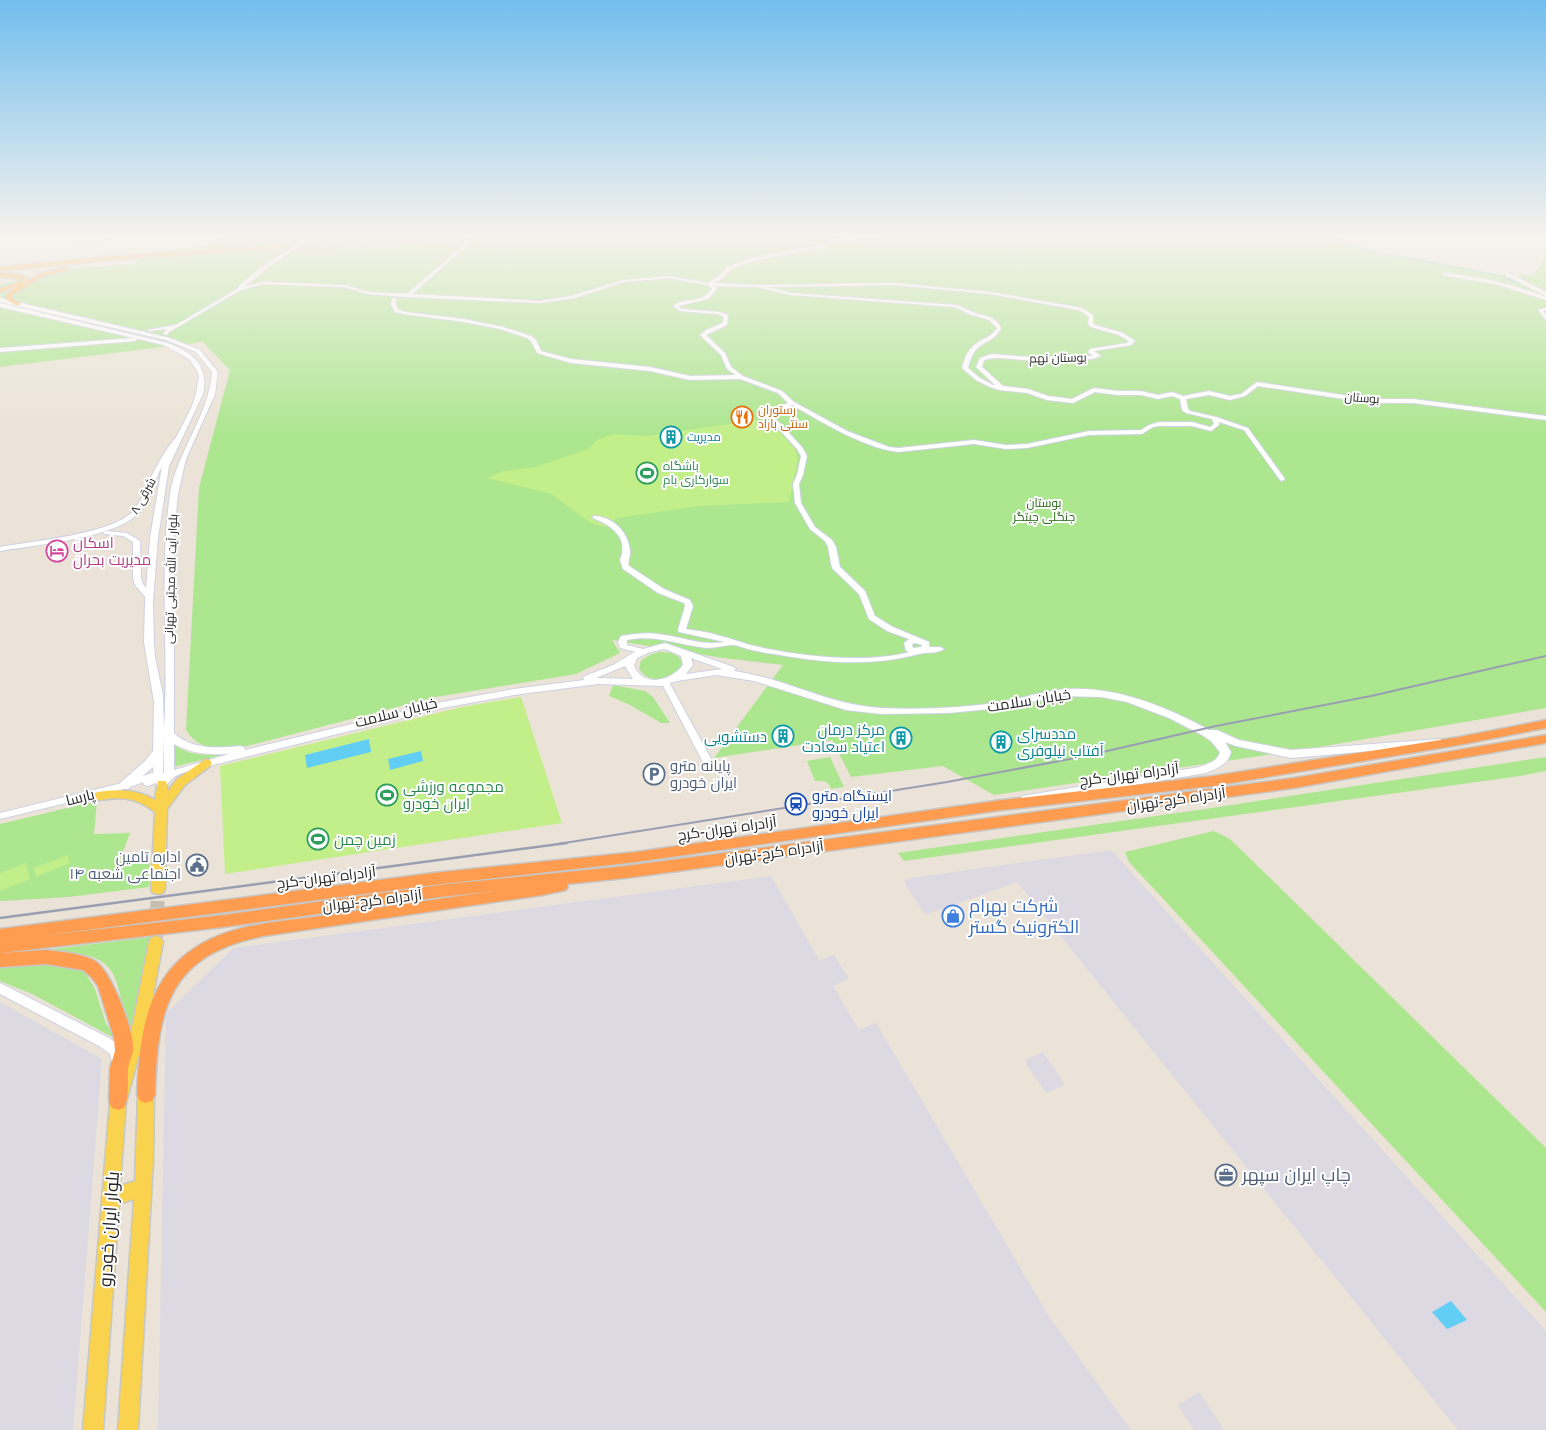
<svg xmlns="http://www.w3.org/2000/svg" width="1546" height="1430" font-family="Arial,Cairo,sans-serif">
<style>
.industrial{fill:#dcd9e3}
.green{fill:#ace68f}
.pitch{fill:#c3ef8a}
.water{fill:#62cef6}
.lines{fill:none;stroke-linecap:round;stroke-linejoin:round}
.stream{stroke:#62cef6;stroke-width:1}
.primary-tunnel{stroke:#c4bdb4;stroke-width:14;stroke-dasharray:14 8;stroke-linecap:butt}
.trunk-tunnel{stroke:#c4bdb4;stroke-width:5.5;stroke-dasharray:5.5 3;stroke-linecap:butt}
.tertiary-casing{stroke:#cdd1e2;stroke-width:2}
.secondary-casing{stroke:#cdd1e2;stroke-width:2}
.primary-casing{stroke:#c7c7c7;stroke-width:3}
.trunk-casing{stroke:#c7c7c7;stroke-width:3}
.motorway-casing{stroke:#c7c7c7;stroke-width:3}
.tertiary{fill:#fff;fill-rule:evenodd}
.secondary{fill:#fff;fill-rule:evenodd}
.primary{fill:#f9d24e;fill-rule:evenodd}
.trunk{fill:#fcb74e;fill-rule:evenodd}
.motorway{fill:#ff9c4f;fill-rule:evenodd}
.rail-far1{stroke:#9a9eb3;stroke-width:2}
.rail{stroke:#9a9eb3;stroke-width:2.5}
.labels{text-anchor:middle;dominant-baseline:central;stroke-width:4;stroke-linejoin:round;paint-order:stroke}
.far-street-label{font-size:12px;fill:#272727;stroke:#fff}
.far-food-label{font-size:12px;fill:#c56008;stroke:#fff;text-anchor:start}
.far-culture-label{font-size:12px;fill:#0d838f;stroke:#fff;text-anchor:start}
.far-leisure-label{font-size:12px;fill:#27864d;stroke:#fff;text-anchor:start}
.far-park-label{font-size:12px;fill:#256714;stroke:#fff}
.hotel-label{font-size:15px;fill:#b23c85;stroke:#fff;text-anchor:start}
.street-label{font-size:15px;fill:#272727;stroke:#fff}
.culture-label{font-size:15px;fill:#0d838f;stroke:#fff;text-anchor:end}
.service-label{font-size:15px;fill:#4e5e75;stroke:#fff;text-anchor:start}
.leisure-label{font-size:15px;fill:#27864d;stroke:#fff;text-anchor:start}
.transit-label{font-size:15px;fill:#164399;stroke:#fff;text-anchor:start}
.near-shop-label{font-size:18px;fill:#366cbe;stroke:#fff;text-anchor:start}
.near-service-label{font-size:18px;fill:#4e5e75;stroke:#fff;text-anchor:start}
.near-street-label{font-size:18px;fill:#272727;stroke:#fff}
</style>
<rect width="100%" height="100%" fill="#ebe3d7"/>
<g class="industrial">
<path d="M1111,850L1546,1331V1430H1458L1017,882L928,914L924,913L905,883V880L912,878Z"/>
<path d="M771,876L819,960L834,955L849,979L833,986L859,1030L876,1023L1048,1315L1131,1430H158L166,1014L233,948Z"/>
<path d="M0,1002L102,1059L73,1430H0Z"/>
<path d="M1043,1052L1065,1085L1046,1093L1026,1064L1027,1059Z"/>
<path d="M1199,1392L1224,1430H1194L1178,1405Z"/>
</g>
<g class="green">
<path d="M229,236H1329L1373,251L1417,258L1511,277L1534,274L1546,257V237V708L1307,749L994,795L943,766L851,777L832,740L714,758L783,665L723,658L612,640L620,653L576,674L436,697L247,746C223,748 200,753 186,730L199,488L230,370L203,342L0,367V284L71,269L135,264L143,255L205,246L214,242L217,239Z"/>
<path d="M659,652C670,652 684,654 682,667C669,677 651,687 639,669L641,660L652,654Z"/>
<path d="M613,685L645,691L653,697L670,723H661L630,705L609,696Z"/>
<path d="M172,741C184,756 204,755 222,755L173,767Z"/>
<path d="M830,757L844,787L831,789C828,780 823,781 815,781L807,761Z"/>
<path d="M1546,757V771L1520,776L904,861L898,853L1205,809Z"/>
<path d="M97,801L94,834L130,833L119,862L150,861L149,887L69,897L0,901V824Z"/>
<path d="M1214,831L1230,839L1546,1148V1312L1129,862L1125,852Z"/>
<path d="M150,937L144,987L128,1035C124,1017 121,990 113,974C99,947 54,953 29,952Z"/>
<path d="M51,961L78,965L86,974L95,989L106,1024L118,1040L32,994L0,981V967Z"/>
</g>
<g class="pitch">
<path d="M757,420H768L795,449L798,459L789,502L700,506L617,518L606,527L591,523L551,494L487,478L504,471L536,467L588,449L597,440L613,434L647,436Z"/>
<path d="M521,697L562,823L225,874L220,766L462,707Z"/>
<path d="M68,855L70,863L36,877L34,868Z"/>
<path d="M26,863L30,879L0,891V873Z"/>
</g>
<g class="water">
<path d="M369,739L371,752L307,768L305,755Z"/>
<path d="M421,751L423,761L390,770L388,759Z"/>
<path d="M1451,1301L1467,1320L1447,1329L1432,1312Z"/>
</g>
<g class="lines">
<path class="stream" d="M1327,236L1369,251L1500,276L1524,285"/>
<path class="primary-tunnel" d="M156,937L158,889"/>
<path class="trunk-tunnel" d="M274,252L467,236"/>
<g class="tertiary-casing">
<g id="tertiary">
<path d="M130,236H138L75,249L73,248Z"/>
<path d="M304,236H308L299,246L266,269L244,287L262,282L344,285L368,292L407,294L460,248L464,243V236H468V243L462,250L412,294L540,301L571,296L624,280L668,276L708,283L720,275L727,267L754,258L817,246L836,239L889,236L837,241L818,248L757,260L731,269L724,277L714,283L756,285L894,283L990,292L1082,308L1093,315V323L1095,325L1123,333L1135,341L1131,345L1094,351L1101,356C1088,363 1040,361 1023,360C1010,359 996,356 984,360L982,367L1003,386L1028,389L1048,396L1072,399L1094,388L1118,391H1141L1158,395L1172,392L1183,396L1209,391L1230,396L1241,394L1257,382L1370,399H1413L1546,416V420L1413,403H1370L1258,386L1245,396L1230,400L1209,395L1186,399L1188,409L1190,411L1216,417L1248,428L1285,479L1282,481L1280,480L1244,430L1219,422V425L1211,431L1192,426H1159L1153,427L1142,434L1089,435L1027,448L1006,449L974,444L898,452C864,448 822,422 792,405L774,412L772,415L802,447L807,456L803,475L799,484L801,503L815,527L832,540L836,547L840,567L865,591L875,616L893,627L929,642V647H940L944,649C938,654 926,652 919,654C871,667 822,663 774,654C765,653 756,651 748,649C743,648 738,645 733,645C725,645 716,648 707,648C679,645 655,634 627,640V645L643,649L644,651L640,653L620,648L618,642L621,636C636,633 650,632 665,635C685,638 705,646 725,642L679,632L678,630L685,606L684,603L658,593L623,569L620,560C629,537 612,526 593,518V516C611,515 629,532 630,551C631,557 627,560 629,566L664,589L690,600L693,606L686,629C698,631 709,632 720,636C730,638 740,642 750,645C796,656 864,664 910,652L906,651L904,643L909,639L887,631L869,619L859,594L832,568L828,547L825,541L810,529L795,503L793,484L797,475L801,456L797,449L766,415L770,410L788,403L778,393L740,379L690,380L650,371L571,363L537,353L531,341L527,338L500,329L464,322L404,314L395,312L391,304L392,299L394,298L396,299L395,304L399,310L405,312L464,319L503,327L531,336L536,340L541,351L571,359L650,367L690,376L736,375L727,369L721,355L700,335L706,330L723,323L724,317L718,314L680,311L673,306C687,296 699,305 712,289L708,285L668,278L624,282L574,298L540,303L407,297L368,294L344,287L262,284L239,291L169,332L167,335L163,334L167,329L149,331L147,330L176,325L239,288V286L262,267L297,244ZM894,285L990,294L1079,310L1089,317L1088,324L1091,327L1119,335L1129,341L1127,343L1090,349L1088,352L1093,356H1090L1030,357L991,354L980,358L976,367L995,385H993L980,378L968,368C975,337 991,348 1001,328C996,317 986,316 975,313C968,310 962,307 956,305L791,293L767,287ZM714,286L756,287L791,295L955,307L969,314L989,320L997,328C993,335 987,337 980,341C969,347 965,356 962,368L976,380L990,387L999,390L1027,393L1047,400L1073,403L1095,392L1118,395H1141L1158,399L1172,396L1180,399L1182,410L1186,413L1212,419L1214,424L1210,427L1192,422H1159L1149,425L1141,430L1089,431L1027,444L1006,445L974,440L898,448L889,447L847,431L794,402L782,391L743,376L731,367L725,353L706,335L727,325L728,315L719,312L681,309L678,306L708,299L717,289ZM915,643L922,645L921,647L913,648L912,644Z"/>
<path d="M1444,273C1479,276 1513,285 1546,297V300L1495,284L1442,275Z"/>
<path d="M1546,308V310L1543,311L1546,315V320L1538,310Z"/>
<path d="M177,436L182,437C173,448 166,459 159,472C154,485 149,499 141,510C122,538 33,545 0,551V547C32,541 116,534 135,509C141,501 145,490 149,481C157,465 165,450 177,436Z"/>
<path d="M106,531L127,533L140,541L141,578L143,584L154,597L153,599H147L135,585L133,578V542L123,536L104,534L103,533Z"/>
<path d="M665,679L669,682L715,766L713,768L710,769L705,766L661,682Z"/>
<path d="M158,771L161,772L163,774L161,776L124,789L0,819V813L122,783Z"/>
</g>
</g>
<g class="secondary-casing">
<g id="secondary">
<path d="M35,236H41L76,249L72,250Z"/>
<path d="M1507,272L1546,292V296L1505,275Z"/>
<path d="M0,298L170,338L200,350L218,372L215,394L186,459L178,494L174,535V733C192,750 217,748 240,746L244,747L245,750L442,702L514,689L584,680L583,678L585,676L613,665L636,651L665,643L734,667L736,669L734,671C785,678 828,705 881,708C921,710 962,708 1002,702C1024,698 1046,690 1069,689C1118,687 1167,707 1209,730H1217L1239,740L1291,750L1440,739L1445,742L1440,745L1291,758L1236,746L1225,742L1231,752C1228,765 1217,768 1206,773L1026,803L1022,802L1021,799L1022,796L1200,767C1209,763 1218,761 1220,752L1211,741L1202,735L1169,718L1127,702L1101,697L1061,696L1000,708L949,713L881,714L846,710L754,681L716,675L677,681L662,686L598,684L514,695L442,708L209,766C199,769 182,772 174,777C167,782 168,789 158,787L156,783L148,786L144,785L143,782L144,779L154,776L153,767L128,789H120L119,786L120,783L145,761L153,751L154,702L144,642L145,601L150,538L162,466L192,406L196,394L199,376L196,369L189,359L164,345L0,307V303L168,343C193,353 209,365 203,394L169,466L158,538L153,601L154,642L155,657L163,695L164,729C169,652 159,571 170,494C177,451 209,416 212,372L196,352L166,340L0,302ZM665,649L681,656L683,665C671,681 644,688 634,666L637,658L650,652ZM691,658L722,669L686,674L693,665ZM625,666L633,679L596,678ZM164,735V773H163ZM174,744C191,754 210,755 229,754L174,770Z"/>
<path d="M134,338L136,339V341L0,352V348Z"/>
<path d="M0,983L109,1038L122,1047L125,1062L123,1066L118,1068L113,1066L110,1054L99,1046L0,994Z"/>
</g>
</g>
<g class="primary-casing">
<g id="primary">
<path d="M206,759L210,760L212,763L210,766L185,785L167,809L165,889L163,893L158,894L153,893L151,889L155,812C132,794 115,797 88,802L84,801L82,798L84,795L88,794C112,789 133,787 155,800L158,781H166L168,791L177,779Z"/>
<path d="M156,936L161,938L163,942L148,1023L126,1102L120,1186L135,1181L138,1095L140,1090L146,1088L152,1090L154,1095L153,1160L138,1430H118L134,1199L119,1204L103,1430H83L110,1102L133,1023L149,942L151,938Z"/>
</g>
</g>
<g class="trunk-casing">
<g id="trunk">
<path d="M278,245L280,248L113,260L0,271V267L113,256Z"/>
<path d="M67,267L69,270L43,276L12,295L11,298L20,303V305H16L5,299L7,293L18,286L0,292V288L17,283L20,279L0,277V273L19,274L26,278L22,284L39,274Z"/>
</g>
</g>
<g class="motorway-casing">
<g id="motorway">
<path d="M1546,720V728L1459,745L1213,786L1002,810L636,862L433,885L40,936L224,915L440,885L626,866L1294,778L1546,735V743L1294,788L626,878L567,884L568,886L566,890L543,895L264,936C169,954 157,1009 155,1095L152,1101L146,1103L140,1101L137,1095C140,1016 152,953 238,929C265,922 293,920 321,916C378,908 436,899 494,891L440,897L224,927L0,953V929L433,873L636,852L1002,800L1213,776L1459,737Z"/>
<path d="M46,950C61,952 81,953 95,961C111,971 135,1032 133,1051C132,1058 128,1063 128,1070C127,1082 130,1096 124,1108L118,1110L112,1108L109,1102L110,1068L115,1051L114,1038L98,986L92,978L83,970L46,964L0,967V953Z"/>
</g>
</g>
<use href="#tertiary" class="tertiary"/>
<use href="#secondary" class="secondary"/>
<use href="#primary" class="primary"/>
<use href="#trunk" class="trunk"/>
<use href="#motorway" class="motorway"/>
<path class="rail-far1" d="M558,844L947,782L1081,757L1216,726L1371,696L1546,656"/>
<path class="rail" d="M0,918L567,843"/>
</g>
<linearGradient id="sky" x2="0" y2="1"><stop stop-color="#72beee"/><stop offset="0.54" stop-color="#f6f2ed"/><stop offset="1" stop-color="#f6f2ed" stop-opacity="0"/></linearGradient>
<rect width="1546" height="436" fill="url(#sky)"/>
<defs>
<g id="restaurant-ring" transform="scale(1.125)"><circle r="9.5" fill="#fff" stroke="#e8710a" stroke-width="1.5"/><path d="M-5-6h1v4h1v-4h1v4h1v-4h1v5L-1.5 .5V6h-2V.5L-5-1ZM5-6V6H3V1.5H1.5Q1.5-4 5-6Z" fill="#e8710a"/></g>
<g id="building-ring" transform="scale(1.125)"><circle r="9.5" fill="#fff" stroke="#0f9aa8" stroke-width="1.5"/><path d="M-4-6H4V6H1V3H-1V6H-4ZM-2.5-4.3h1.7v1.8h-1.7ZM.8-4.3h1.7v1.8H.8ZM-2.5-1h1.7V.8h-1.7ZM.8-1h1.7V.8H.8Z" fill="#0f9aa8"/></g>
<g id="stadium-ring" transform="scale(1.125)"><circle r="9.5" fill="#fff" stroke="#2e9e5b" stroke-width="1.5"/><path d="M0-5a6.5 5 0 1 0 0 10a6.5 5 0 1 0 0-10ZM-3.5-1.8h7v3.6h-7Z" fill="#2e9e5b"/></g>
<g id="hotel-ring" transform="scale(1.125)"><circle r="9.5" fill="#fff" stroke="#d1479c" stroke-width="1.5"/><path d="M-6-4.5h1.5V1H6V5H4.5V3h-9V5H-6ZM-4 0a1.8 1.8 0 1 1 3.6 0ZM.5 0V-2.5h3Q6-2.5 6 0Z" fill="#d1479c"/></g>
<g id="parking-ring" transform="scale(1.125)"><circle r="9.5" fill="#fff" stroke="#5c6f8a" stroke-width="1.5"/><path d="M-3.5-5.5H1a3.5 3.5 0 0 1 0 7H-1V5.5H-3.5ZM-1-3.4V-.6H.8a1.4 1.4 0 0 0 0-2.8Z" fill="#5c6f8a"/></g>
<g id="station-ring" transform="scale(1.125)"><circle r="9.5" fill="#fff" stroke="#1a4fb4" stroke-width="1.5"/><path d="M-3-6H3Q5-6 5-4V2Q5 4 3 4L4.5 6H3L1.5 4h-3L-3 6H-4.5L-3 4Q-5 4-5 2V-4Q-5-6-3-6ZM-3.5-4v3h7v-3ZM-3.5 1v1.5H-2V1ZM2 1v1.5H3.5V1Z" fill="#1a4fb4"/></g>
<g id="civic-ring" transform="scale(1.125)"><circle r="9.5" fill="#fff" stroke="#5c6f8a" stroke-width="1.5"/><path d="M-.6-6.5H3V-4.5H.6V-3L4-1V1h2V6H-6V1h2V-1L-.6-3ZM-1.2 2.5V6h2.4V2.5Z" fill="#5c6f8a"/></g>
<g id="shop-ring" transform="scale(1.125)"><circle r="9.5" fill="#fff" stroke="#3f7fe0" stroke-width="1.5"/><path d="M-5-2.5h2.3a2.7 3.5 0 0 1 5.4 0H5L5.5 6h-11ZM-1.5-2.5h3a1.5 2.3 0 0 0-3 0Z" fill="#3f7fe0"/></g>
<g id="office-ring" transform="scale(1.125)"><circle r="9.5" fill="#fff" stroke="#5c6f8a" stroke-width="1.5"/><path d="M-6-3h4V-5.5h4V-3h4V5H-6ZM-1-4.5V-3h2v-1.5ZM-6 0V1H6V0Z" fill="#5c6f8a"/></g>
</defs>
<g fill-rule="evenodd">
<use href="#restaurant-ring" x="742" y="417"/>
<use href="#building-ring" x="671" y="437"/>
<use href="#stadium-ring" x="647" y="473"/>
<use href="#hotel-ring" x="57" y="551"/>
<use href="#building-ring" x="783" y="736"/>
<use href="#building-ring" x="901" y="738"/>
<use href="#building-ring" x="1001" y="742"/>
<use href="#parking-ring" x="654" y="774"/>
<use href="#stadium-ring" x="387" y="795"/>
<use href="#station-ring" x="796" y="804"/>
<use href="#stadium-ring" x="318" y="839"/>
<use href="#civic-ring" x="197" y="865"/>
<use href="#shop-ring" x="953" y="916"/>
<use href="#office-ring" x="1226" y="1175"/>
</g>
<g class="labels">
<g class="far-street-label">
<text transform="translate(1058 358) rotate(-1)">بوستان نهم</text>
<text transform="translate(1362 398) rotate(4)">بوستان</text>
<text transform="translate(143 496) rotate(-61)">۸ شرقی</text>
<text transform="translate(171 579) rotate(-88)">بلوار آیت الله مجتبی تهرانی</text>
</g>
<g class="far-food-label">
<text x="758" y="410">رستوران<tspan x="758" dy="14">سنتی باراد</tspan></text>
</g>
<g class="far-culture-label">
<text x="687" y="437">مدیریت</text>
</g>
<g class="far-leisure-label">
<text x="663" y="466">باشگاه<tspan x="663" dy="14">سوارکاری بام</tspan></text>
</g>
<g class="far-park-label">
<text x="1044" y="503">بوستان<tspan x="1044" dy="14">جنگلی چیتگر</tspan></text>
</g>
<g class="hotel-label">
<text x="73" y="542">اسکان<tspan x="73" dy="17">مدیریت بحران</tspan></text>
</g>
<g class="street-label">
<text transform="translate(1029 700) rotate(-9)">خیابان سلامت</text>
<text transform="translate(396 712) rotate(-14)">خیابان سلامت</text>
<text transform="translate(1129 774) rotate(-7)">آزادراه تهران-کرج</text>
<text transform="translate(80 797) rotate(-14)">پارسا</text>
<text transform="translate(1176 799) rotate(-8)">آزادراه کرج-تهران</text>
<text transform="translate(727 828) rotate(-8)">آزادراه تهران-کرج</text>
<text transform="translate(774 852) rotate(-8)">آزادراه کرج-تهران</text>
<text transform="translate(326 877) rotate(-7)">آزادراه تهران-کرج</text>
<text transform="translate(372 900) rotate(-7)">آزادراه کرج-تهران</text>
</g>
<g class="culture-label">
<text x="885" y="729">مرکز درمان<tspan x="885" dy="17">اعتیاد سعادت</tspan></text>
<text x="1017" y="733" text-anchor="start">مددسرای<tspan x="1017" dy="17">آفتاب نیلوفری</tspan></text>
<text x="767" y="736">دستشویی</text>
</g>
<g class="service-label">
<text x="670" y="765">پایانه مترو<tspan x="670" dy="17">ایران خودرو</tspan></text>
<text x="181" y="856" text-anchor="end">اداره تامین<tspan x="181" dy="17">اجتماعی شعبه ۱۴</tspan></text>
</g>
<g class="leisure-label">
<text x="403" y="786">مجموعه ورزشی<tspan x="403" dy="17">ایران خودرو</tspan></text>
<text x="334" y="839">زمین چمن</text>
</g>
<g class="transit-label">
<text x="812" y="795">ایستگاه مترو<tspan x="812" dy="17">ایران خودرو</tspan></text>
</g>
<g class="near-shop-label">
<text x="969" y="906">شرکت بهرام<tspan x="969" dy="21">الکترونیک گستر</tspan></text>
</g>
<g class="near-service-label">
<text x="1242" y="1175">چاپ ایران سپهر</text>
</g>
<g class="near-street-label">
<text transform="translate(109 1229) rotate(-86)">بلوار ایران خودرو</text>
</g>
</g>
</svg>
